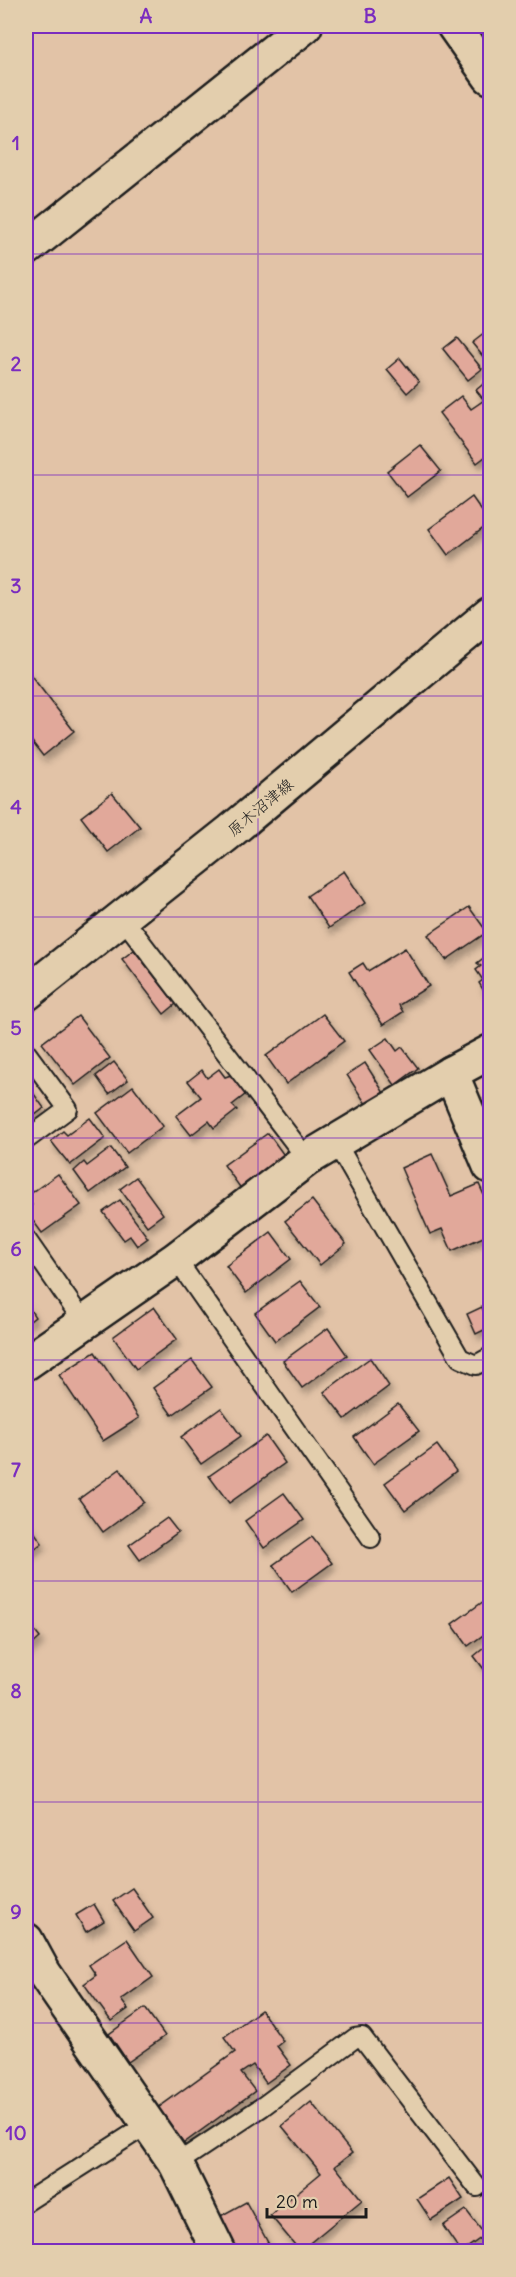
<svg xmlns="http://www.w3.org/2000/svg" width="516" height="2277" font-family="Delius,'Klee One',sans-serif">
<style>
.building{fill:#e1a89a;stroke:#1c1c1c;stroke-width:1.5;filter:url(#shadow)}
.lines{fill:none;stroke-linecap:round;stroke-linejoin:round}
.service-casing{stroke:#1c1c1c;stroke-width:22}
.minor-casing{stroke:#1c1c1c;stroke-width:38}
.secondary-casing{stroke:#1c1c1c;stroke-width:38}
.service{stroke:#e3cead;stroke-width:18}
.minor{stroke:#e3cead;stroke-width:33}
.secondary{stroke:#e3cead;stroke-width:33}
.grid{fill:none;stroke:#7b2cbf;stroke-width:1.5;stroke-opacity:0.55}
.labels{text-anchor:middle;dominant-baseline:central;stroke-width:5;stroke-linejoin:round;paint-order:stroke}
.street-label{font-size:16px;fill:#1c1c1c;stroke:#e3cead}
.neatline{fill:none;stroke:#7b2cbf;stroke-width:2}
.grid-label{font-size:20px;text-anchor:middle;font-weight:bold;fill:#7b2cbf}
</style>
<defs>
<filter id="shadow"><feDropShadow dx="3.5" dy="6" stdDeviation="3" flood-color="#0004"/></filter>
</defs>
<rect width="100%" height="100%" fill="#e2c3a7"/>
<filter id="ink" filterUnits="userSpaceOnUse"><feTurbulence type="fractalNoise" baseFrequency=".0167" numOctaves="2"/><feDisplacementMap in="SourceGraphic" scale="12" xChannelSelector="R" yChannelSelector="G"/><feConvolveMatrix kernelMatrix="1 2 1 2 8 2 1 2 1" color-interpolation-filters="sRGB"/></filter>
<g filter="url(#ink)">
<g class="building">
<path d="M485,333L490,339V365L472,343Z"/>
<path d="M457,338L482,369L468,380L443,349Z"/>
<path d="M400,358L419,382L407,393L387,369Z"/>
<path d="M487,381L490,386V453L477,463L439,413L461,396L471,409L484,400L476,390Z"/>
<path d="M420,445L441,471L407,497L387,471Z"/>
<path d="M472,497L490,523L448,555L429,529Z"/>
<path d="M26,669L74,731L43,756L26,734Z"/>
<path d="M112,793L140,827L108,852L81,817Z"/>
<path d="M344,871L365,903L329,928L307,896Z"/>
<path d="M469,907L487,932L446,960L428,935Z"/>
<path d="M405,948L429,986L399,1005L403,1012L383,1025L349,972L363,963L368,971Z"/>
<path d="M134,950L176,1004L164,1014L122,959Z"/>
<path d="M490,953V1001L479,983L483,980L476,970L481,966L477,963Z"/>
<path d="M323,1014L344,1041L286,1084L266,1056Z"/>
<path d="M78,1016L110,1058L75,1085L42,1043Z"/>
<path d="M388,1038L397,1051L402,1047L418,1068L395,1085L370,1050Z"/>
<path d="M114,1062L128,1080L109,1094L96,1076Z"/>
<path d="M365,1063L384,1093L366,1104L347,1075Z"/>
<path d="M219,1069L225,1077L231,1075L246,1094L232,1105L237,1110L214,1128L209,1121L191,1135L176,1116L201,1097L188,1081L202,1070L207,1078Z"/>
<path d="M26,1083L44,1108L26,1122Z"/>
<path d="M133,1086L163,1126L127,1153L97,1113Z"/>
<path d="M90,1118L105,1138L70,1165L51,1141L63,1131L67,1135Z"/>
<path d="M268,1133L286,1158L242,1190L224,1165Z"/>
<path d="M111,1148L125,1167L90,1193L74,1171L84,1162L87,1166Z"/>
<path d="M432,1154L451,1196L479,1184L490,1209V1234L452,1251L442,1229L430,1234L401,1168Z"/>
<path d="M58,1174L81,1205L42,1233L26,1211L32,1205L26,1197Z"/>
<path d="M136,1177L163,1214L147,1226L120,1189Z"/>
<path d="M120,1200L148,1238L137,1246L130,1236L124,1240L103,1212Z"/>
<path d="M312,1200L346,1244L320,1265L285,1221Z"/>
<path d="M271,1232L291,1259L246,1293L226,1266Z"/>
<path d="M300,1281L320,1307L275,1341L255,1313Z"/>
<path d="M26,1303L35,1317L26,1324Z"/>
<path d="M154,1307L177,1339L136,1369L113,1337Z"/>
<path d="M482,1307L490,1327L476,1334L467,1314Z"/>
<path d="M328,1328L347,1355L302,1388L283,1361Z"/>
<path d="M95,1352L139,1418L103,1441L59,1375Z"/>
<path d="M370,1358L389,1386L345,1419L324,1392Z"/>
<path d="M192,1360L212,1387L172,1415L153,1388Z"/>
<path d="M398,1404L419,1431L373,1464L354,1437Z"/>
<path d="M221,1408L241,1436L201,1464L181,1437Z"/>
<path d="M266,1436L285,1463L229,1503L209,1476Z"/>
<path d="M437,1445L456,1471L405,1510L385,1483Z"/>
<path d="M120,1469L144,1502L103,1532L79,1499Z"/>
<path d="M284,1493L304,1520L264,1548L245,1521Z"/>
<path d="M167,1518L178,1532L140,1560L129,1545Z"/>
<path d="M26,1520L42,1543L26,1555Z"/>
<path d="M312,1537L332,1563L292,1592L273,1565Z"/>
<path d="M484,1601L490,1611V1630L468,1646L452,1624Z"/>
<path d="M26,1620L40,1638L26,1650Z"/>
<path d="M490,1643V1677L474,1656Z"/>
<path d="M132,1888L153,1918L134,1931L113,1901Z"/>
<path d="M94,1904L104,1921L86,1932L76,1915Z"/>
<path d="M127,1939L153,1977L121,2000L128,2009L111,2021L84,1984L96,1975L89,1965Z"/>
<path d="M145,2008L165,2036L128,2062L109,2034Z"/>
<path d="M261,2010L283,2041L277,2046L291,2065L266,2083L253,2065L241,2073L255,2091L184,2143L158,2108L235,2052L224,2037Z"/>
<path d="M311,2102L352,2153L335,2166L362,2200L300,2251L270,2215L321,2173L282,2126Z"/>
<path d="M449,2178L463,2199L431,2220L417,2199Z"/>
<path d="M246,2202L273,2252H233L215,2219Z"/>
<path d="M466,2210L485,2235L461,2252L443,2226Z"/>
</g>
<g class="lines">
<g class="service-casing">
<g id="service">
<path d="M122,917L307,1159"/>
<path d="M26,1052L68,1109L26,1140"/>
<path d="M335,1141L460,1358L476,1365L490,1357"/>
<path d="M26,1239L85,1324"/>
<path d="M176,1259L371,1538"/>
<path d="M176,2164L262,2107L355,2038L362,2037L477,2187"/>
<path d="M26,2202L148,2124"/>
</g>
</g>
<g class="minor-casing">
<g id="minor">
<path d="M454,26L490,77"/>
<path d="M26,249L305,26"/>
<path d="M451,1073L490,1166"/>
<path d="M26,1363L176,1259L307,1159L451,1073L490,1052"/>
<path d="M26,1940L44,1973L176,2164L219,2252"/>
</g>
</g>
<g class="secondary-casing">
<path id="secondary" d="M26,994L231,831L490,614"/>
</g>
<use href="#service" class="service"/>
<use href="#minor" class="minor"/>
<use href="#secondary" class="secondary"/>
</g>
</g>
<path class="grid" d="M258,26V2252M26,254H490M26,475H490M26,696H490M26,917H490M26,1138H490M26,1360H490M26,1581H490M26,1802H490M26,2023H490"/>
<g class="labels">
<g class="street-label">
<text transform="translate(260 807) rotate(-40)">原木沼津線</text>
</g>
</g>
<rect width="516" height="2277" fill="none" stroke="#e3cead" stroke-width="66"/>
<path d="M267 2208v9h99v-9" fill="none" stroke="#1c1c1c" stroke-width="3"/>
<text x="276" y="2208" font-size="18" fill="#1c1c1c" stroke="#e3cead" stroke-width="4.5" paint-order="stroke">20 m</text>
<rect x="33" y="33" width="450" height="2211" class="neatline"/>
<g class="grid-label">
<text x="146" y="23">A</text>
<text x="370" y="23">B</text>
<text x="16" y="150">1</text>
<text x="16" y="371">2</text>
<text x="16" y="593">3</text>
<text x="16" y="814">4</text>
<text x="16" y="1035">5</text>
<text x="16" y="1256">6</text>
<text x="16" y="1477">7</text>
<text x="16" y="1698">8</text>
<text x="16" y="1919">9</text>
<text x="16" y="2140">10</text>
</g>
</svg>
